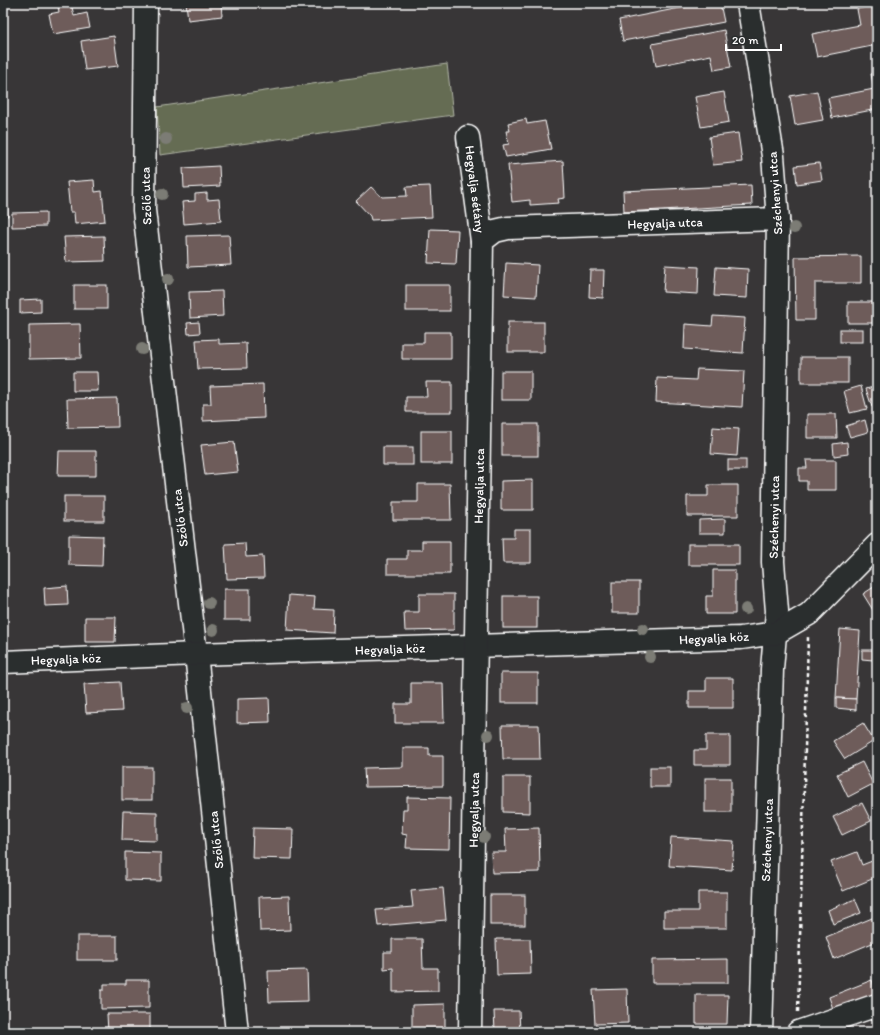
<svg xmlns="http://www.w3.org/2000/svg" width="880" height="1035" font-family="Itim,sans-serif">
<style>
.green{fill:#656c52;stroke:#b2b6a8}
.building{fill:#6e5b5a;stroke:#fff}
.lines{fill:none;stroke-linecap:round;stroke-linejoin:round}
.minor-casing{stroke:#fff;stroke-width:25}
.path{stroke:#fff;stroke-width:2.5;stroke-dasharray:4 3;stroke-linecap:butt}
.minor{stroke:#2a2d2e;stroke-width:22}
.tree{fill:#7b7c75}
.labels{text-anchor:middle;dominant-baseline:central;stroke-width:3;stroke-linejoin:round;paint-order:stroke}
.street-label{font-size:13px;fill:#fff;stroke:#2a2d2e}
</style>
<rect width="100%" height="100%" fill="#383637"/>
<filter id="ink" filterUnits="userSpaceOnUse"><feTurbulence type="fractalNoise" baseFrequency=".025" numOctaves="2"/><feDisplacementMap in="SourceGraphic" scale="8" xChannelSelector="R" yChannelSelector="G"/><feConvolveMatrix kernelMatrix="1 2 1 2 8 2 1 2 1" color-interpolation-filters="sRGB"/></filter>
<g filter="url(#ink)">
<path class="green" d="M447,64L453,115L160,155L157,107Z"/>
<g class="building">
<path d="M71,3L74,16L87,13L90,28L53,34L49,14L59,12L58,6Z"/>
<path d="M186,3H221L222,16L188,20Z"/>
<path d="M689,3H720L724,22L623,41L619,20L690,6Z"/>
<path d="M877,5V45L817,57L812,34L860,25L857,9Z"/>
<path d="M724,30L731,67L714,70L711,55L656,66L652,44Z"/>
<path d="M114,36L118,66L85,70L81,41Z"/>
<path d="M877,73V109L832,118L828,98L874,89L871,74Z"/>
<path d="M817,91L823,120L795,125L790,96Z"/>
<path d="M724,92L729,122L701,127L695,97Z"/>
<path d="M526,119L527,124L545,121L551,149L506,157L503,145L509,144L506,131H510L508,123Z"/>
<path d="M738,133L742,162L713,165L709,137Z"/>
<path d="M563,161L565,198L558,199L559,203L530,205V200L512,202L508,165Z"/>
<path d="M819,163L822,180L797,184L795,166Z"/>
<path d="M219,166L220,186L184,188L183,168Z"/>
<path d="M3,178H7L8,216H3Z"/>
<path d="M94,180L95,192L102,191L105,221L75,224L74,212H70L67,182Z"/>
<path d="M751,185L752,205L624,212L623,191Z"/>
<path d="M430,186L432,217L371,220L370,216L356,201L371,187L382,197L407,196L406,187Z"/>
<path d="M207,193V200L219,199L221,221L184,224L182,202L195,201V194Z"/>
<path d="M46,212V226L12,227V213Z"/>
<path d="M430,229L458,230L456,264L428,263Z"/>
<path d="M229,235L231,265L188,267L187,236Z"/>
<path d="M104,236L105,261L66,262L64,237Z"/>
<path d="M861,256V283H815V320H796L795,257Z"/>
<path d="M506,263L538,265L536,297L504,295Z"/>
<path d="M665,265L699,267L698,294L663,292Z"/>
<path d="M716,267L748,269L747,298L714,296Z"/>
<path d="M590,270H604L603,298L589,297Z"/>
<rect x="74" y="285" width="33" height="24"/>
<rect x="406" y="285" width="44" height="26"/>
<path d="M222,291L223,316L190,318L189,292Z"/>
<path d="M41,299V312L20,313V300Z"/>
<rect x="848" y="302" width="29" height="21"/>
<path d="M713,316L745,318L743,353L684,349L685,324L712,326Z"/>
<path d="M199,322L200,333L188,334L187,323Z"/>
<rect x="508" y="322" width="36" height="30"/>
<path d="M80,324L81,358L29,359V325Z"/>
<rect x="840" y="329" width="23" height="13"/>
<path d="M424,332H451V359H402V343H424Z"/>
<path d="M219,339V344L246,343L247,368L198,369L196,340Z"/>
<rect x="801" y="357" width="47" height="26"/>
<path d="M697,369L744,371L742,407L656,402L657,378L696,380Z"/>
<rect x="501" y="371" width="30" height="29"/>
<path d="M73,372H97L98,391H73Z"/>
<path d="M426,382H452V412H406V397H427Z"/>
<path d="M263,384L264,418L203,421V404H211L210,386Z"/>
<path d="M861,386L867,409L850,413L844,391Z"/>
<path d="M877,386V405L872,407L866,389Z"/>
<path d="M117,398L118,427L68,428L67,399Z"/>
<path d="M807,414H836L837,438H807Z"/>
<path d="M865,420L868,432L850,437L846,426Z"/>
<rect x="502" y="424" width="36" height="32"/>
<path d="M713,427L739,429L737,456L711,454Z"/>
<rect x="421" y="431" width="31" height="33"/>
<path d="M234,442L238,472L205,475L201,445Z"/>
<path d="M847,442L848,454L834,456L833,444Z"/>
<rect x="383" y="447" width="30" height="18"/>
<path d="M59,451H96V476H58Z"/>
<rect x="728" y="460" width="18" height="10"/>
<path d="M806,460H836V490H807V481H799V468H807Z"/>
<path d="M533,480V510H501V481Z"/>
<path d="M418,484H450L451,520H393V502H418Z"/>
<path d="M708,485H738V516H687V496H708Z"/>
<rect x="64" y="496" width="40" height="25"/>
<rect x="3" y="504" width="4" height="18"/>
<path d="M725,519V533H699V520Z"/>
<path d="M514,529H531V563H503L502,538H514Z"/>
<path d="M69,535L103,536L102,566L69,565Z"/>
<path d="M422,541H450V574H387V559H407V550H422Z"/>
<path d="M245,543L246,557L263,556L264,578L227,579L225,544Z"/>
<rect x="688" y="544" width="51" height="21"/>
<path d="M713,570H735V614H706V596H713Z"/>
<rect x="612" y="582" width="27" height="31"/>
<path d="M877,585V615H876L863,594Z"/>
<path d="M67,586L68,605L45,606L44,588Z"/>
<rect x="224" y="589" width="26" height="31"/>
<path d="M419,594H454V630L405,631L404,612H419Z"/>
<path d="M289,595L315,597L314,609L334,610L333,633L287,630Z"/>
<rect x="503" y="596" width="34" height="32"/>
<rect x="3" y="617" width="1" height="27"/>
<path d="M85,617H116L115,642H85Z"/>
<path d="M840,629L860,631L856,699L836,698Z"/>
<path d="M862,650H873V660L862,659Z"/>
<rect x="501" y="673" width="37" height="30"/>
<path d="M706,678H733V708H689V691H706Z"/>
<path d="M120,682L122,711L86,713L84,684Z"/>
<path d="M411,683H443L444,723H395V704H411Z"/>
<path d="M269,698L270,722L237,723V699Z"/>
<path d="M836,698L856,699V710L836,708Z"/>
<path d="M863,723L874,741L845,759L833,741Z"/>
<path d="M502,725H539L540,759H503Z"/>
<path d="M706,735H730V765H694V750H706Z"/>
<path d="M403,748H429V756H443V786L365,787L364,768L403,767Z"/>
<path d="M862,762L873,784L848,797L837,774Z"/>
<rect x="122" y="767" width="30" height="33"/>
<rect x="650" y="767" width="20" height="20"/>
<path d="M503,777H530V813L503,812Z"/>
<rect x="705" y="778" width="26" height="34"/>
<path d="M407,797L450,798L449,849L406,848L407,835L402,834L403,809H407Z"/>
<path d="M862,803L871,821L842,835L833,817Z"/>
<path d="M123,811L157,812V841L122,840Z"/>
<path d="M253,828L293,829L292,859L252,858Z"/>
<path d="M539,828L540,872L492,873L491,852H506L505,829Z"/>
<path d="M671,837L734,841L732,870L669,866Z"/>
<path d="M125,852L161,853V881L125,880Z"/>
<path d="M857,852L862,865L877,859V877L843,891L831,862Z"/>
<path d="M443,888L446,920L378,926L376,910L413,907L411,891Z"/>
<path d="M698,892H727V928H664V911H698Z"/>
<rect x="490" y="895" width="35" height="30"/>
<path d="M289,896L290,930L260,931L259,897Z"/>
<path d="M855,899L861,913L833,924L828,910Z"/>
<path d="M877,916V941L834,959L826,937Z"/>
<rect x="77" y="936" width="40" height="24"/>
<path d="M392,939H422L423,968H438V991L393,992V968L384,969V952H392Z"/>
<path d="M496,939H530L531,974L497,975Z"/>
<path d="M728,959V983H652V960Z"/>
<path d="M307,970L308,1001L269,1002L268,971Z"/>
<path d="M126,980H149V1008L101,1009V990H104V984H126Z"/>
<path d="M872,980L877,999L835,1015L829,997Z"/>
<path d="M627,989L628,1023L595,1024L593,990Z"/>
<path d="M696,995H728L727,1024H696Z"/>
<path d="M445,1004V1029H412V1005Z"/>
<path d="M494,1011H519L520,1032H495Z"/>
<path d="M107,1014H150V1032H108Z"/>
</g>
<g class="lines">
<g class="minor-casing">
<g id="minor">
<path d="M146,3L144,210L196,654L237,1032"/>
<path d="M748,3L773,156L778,219L773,562L777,611L772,669L761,1032"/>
<path d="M468,137L482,241"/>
<path d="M3,662L196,654L741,638L776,633L809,614L877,545"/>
<path d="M470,1032L482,241L495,231L508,228L778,219"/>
<path d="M798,1032L877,1005"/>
</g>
</g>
<path class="path" d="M798,1012L808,637"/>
<use href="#minor" class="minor"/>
</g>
<g class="tree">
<circle cx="166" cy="139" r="6"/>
<circle cx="162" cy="194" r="6"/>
<circle cx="794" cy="228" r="6"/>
<circle cx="168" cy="279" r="6"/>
<circle cx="142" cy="349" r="6"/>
<circle cx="209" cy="603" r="6"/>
<circle cx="746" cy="609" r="6"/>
<circle cx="643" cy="629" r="6"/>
<circle cx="213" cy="630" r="6"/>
<circle cx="650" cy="657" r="6"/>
<circle cx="187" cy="708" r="6"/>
<circle cx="488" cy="735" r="6"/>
<circle cx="484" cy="837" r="6"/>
</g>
</g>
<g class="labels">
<g class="street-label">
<text transform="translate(475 189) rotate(83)">Hegyalja sétány</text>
<text transform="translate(775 193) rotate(-94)">Széchenyi utca</text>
<text transform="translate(146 196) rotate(-92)">Szőlő utca</text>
<text transform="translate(665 223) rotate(-2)">Hegyalja utca</text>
<text transform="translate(479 486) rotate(-89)">Hegyalja utca</text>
<text transform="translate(774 517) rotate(-89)">Széchenyi utca</text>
<text transform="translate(180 518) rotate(-97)">Szőlő utca</text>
<text transform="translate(714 638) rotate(-3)">Hegyalja köz</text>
<text transform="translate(390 649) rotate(-2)">Hegyalja köz</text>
<text transform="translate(66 659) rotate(-2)">Hegyalja köz</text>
<text transform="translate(474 810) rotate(-89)">Hegyalja utca</text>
<text transform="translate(216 840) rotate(-96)">Szőlő utca</text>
<text transform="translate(767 840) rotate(-88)">Széchenyi utca</text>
</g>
</g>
<rect width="880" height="1035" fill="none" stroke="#2a2d2e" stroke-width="16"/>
<rect x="8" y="8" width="864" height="1019" fill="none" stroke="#fff" stroke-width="1.5" filter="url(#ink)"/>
<path d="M726 44v6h55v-6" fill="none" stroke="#ffffff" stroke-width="2"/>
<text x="732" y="44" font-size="12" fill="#ffffff" stroke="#2a2d2e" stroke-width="3" paint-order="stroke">20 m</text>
</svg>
